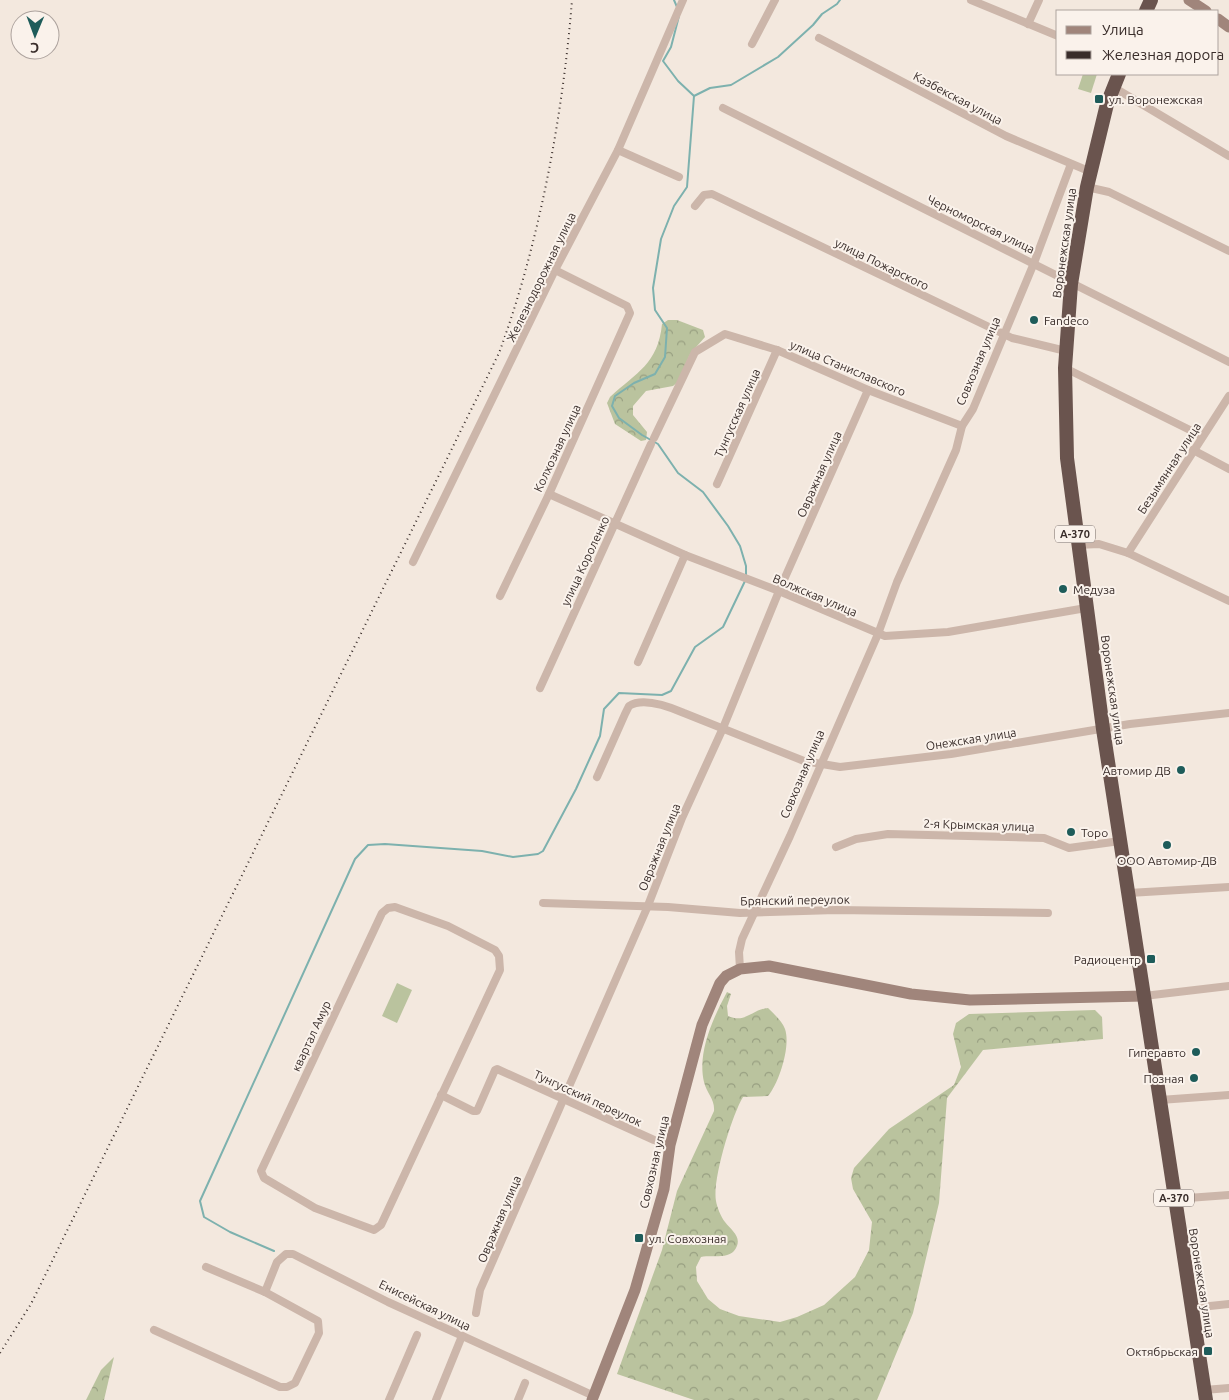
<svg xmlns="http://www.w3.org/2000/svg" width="1229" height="1400" font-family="Ubuntu,sans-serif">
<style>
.forest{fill:url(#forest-crowns)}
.green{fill:#bac39e}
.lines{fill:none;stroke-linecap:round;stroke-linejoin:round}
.stream{stroke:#7db1ae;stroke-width:2}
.minor{stroke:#ccb6aa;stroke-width:8}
.secondary{stroke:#a0857b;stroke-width:11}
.trunk{stroke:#6a544e;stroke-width:14}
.rail{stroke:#392d2a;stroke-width:2;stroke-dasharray:1 4;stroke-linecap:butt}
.poi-dot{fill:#1e5c5a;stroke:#faf2eb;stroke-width:2}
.labels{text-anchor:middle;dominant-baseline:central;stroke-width:4;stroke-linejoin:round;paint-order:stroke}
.shield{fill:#faf2eb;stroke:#736864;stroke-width:1}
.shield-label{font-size:11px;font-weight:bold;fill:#392d2a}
.street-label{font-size:12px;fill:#392d2a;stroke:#faf2eb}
.poi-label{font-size:12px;fill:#392d2a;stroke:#faf2eb;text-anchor:start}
</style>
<defs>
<pattern id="forest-crowns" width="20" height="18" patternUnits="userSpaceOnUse" patternTransform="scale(1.25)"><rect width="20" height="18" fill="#bac39e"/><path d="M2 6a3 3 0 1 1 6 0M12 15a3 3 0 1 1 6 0" fill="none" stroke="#989f81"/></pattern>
</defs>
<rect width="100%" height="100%" fill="#f3e8de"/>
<g class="forest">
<path d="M668,320H677L703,330L705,337L690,354L678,382L673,386L646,391L633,406V415L647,432L646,440L641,441L615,424L607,403L610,397C637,372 658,364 662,324Z"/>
<path d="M727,992L731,994L727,1006L728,1016C745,1024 753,1009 768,1008C774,1014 782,1021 785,1029C791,1046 779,1083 768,1096L743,1097C732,1115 712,1180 716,1201C717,1207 721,1217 725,1222C732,1231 744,1238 734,1251C727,1259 710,1255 701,1257L696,1267L697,1281L708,1299L720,1309L739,1316L780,1322L797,1317L824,1305L855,1277L869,1250L872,1222L853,1189L851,1178L854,1168L889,1129L954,1085L961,1067L953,1034L956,1023L969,1014L1095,1010L1102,1017L1103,1039L983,1050L947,1098L939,1203L913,1313L877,1400H694L617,1374L662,1250L677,1191L714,1111C715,1099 707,1094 704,1082C697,1053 713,1018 727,992Z"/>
<path d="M114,1357L104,1400H86L101,1370Z"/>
</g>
<g class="green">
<path d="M1083,74H1097L1091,93L1078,89Z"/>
<path d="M397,983L412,990L397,1023L382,1016Z"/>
</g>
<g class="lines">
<g class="stream">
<path d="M674,0L677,7"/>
<path d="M679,16L671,47L663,61L678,81L694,96L687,187L674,206L661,239L653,288L655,310L667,328L665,357L655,374L634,383L615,396L612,406L619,418L642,435L658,444L678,473L703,492L728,526L740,546L746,566V576"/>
<path d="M694,96L710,88L731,85L778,57L813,25L822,14L837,4L840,0"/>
<path d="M274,1251L230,1232L204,1217L200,1201L355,859L368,845L385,844L482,851L513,857L538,854L543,851L576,789L600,736L604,709L619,693L662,695L671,691L695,647L723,627L745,581"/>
</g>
<g class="minor">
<path d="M971,0L1058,36"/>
<path d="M1028,24L1039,0"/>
<path d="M819,38L1006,136L1091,172"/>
<path d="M752,44L775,0"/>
<path d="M1113,87L1229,156"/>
<path d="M723,108L1229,362"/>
<path d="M618,150L679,177"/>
<path d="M1087,187L1109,192L1229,251"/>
<path d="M695,206L704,195L712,194L1012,338L1066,351"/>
<path d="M1065,368L1202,436"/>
<path d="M654,438L695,352L725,334L777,350L868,390L962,426"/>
<path d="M1193,450L1229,469"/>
<path d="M717,484L777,350"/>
<path d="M549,494L685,555L779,591L885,636L948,632L1086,608"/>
<path d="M1077,545L1099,544L1128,553L1229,601"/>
<path d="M1128,553L1229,396"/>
<path d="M413,562L555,270L618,150L683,0"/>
<path d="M500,596L549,494L630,313L627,306L555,270"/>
<path d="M638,662L685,555"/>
<path d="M540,688L651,444"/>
<path d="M597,777L625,714L629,706C643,697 670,707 684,713L804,761L840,767L951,754L1130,724L1229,713"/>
<path d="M836,847L856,839L888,834L1044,838L1069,848L1120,841"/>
<path d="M1129,893L1229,887"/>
<path d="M543,903L668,907L740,913L836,910L1048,913"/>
<path d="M395,907L448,926L495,950L499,956L500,970L381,1225L374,1230L315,1208L264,1178L261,1171L382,913L388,908Z"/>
<path d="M740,969L739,952L742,939L790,836L878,634L897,582L956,450L962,426L973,409L1034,263L1071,164"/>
<path d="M1144,996L1229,986"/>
<path d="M441,1095L473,1111H477L495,1070L497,1069L654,1140L670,1145"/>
<path d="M1160,1100L1229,1095"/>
<path d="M1174,1199L1229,1195"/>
<path d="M265,1292L277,1262L286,1254H293L388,1302L594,1396"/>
<path d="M1191,1308L1229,1304"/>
<path d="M476,1313L480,1290L647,908L682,818L723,728L779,591L868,390"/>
<path d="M154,1330L280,1387H287L295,1383L319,1333L318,1321L265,1292L206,1267"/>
<path d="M1204,1390L1229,1388"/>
<path d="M389,1400L417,1335"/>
<path d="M436,1400L462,1336"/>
<path d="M518,1400L525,1383"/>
</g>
<g class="secondary">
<path d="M1189,0L1206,11"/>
<path d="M1218,19L1229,27"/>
<path d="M592,1400L635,1290L649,1241L664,1189L670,1145L702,1025L720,983L726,976L740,969L769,966L911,994L970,1000L1144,996"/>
</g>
<g class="trunk">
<path d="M1146,11L1151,0"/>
<path d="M1119,74L1107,104L1087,187L1071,284L1065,368L1067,458L1103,729L1206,1400"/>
</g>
<path class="rail" d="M0,1353L31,1304L499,353C539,245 563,115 572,0"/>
</g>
<g class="poi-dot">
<rect x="1094" y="94" width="10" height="10" rx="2.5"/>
<circle cx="1034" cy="320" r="5"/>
<circle cx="1063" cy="589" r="5"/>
<circle cx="1181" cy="770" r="5"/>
<circle cx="1071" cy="832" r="5"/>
<circle cx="1167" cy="845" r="5"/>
<rect x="1146" y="954" width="10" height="10" rx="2.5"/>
<circle cx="1196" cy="1052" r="5"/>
<circle cx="1194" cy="1078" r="5"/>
<rect x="634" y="1233" width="10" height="10" rx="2.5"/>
<rect x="1203" y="1346" width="10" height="10" rx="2.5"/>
</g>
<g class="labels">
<g class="shield">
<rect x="1055" y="525.5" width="40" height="17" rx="4"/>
<rect x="1154" y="1189.5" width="40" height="17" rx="4"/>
</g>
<g class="shield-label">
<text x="1075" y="534">А-370</text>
<text x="1174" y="1198">А-370</text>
</g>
<g class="street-label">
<text transform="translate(958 98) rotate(28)">Казбекская улица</text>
<text transform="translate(981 224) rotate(26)">Черноморская улица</text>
<text transform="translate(1064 243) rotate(-82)">Воронежская улица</text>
<text transform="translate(882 264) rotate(26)">улица Пожарского</text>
<text transform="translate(541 277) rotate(-64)">Железнодорожная улица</text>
<text transform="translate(978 361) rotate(-67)">Совхозная улица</text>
<text transform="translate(848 368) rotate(23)">улица Станиславского</text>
<text transform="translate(737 413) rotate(-66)">Тунгусская улица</text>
<text transform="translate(557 448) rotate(-65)">Колхозная улица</text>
<text transform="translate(1169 468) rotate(-57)">Безымянная улица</text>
<text transform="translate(819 474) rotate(-66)">Овражная улица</text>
<text transform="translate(585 561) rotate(-65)">улица Короленко</text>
<text transform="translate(815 595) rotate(23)">Волжская улица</text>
<text transform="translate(1113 690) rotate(82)">Воронежская улица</text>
<text transform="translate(971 739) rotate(-9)">Онежская улица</text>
<text transform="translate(802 774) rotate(-67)">Совхозная улица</text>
<text transform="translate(979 825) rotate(2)">2-я Крымская улица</text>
<text transform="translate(659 847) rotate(-68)">Овражная улица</text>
<text transform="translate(795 900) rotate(-1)">Брянский переулок</text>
<text transform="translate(311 1036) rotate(-65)">квартал Амур</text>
<text transform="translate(588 1098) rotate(25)">Тунгусский переулок</text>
<text transform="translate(654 1162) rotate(-77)">Совхозная улица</text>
<text transform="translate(499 1219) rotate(-67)">Овражная улица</text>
<text transform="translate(1202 1283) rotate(81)">Воронежская улица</text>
<text transform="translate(425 1305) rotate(26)">Енисейская улица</text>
</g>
<g class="poi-label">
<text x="1109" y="99">ул. Воронежская</text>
<text x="1044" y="320">Fandeco</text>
<text x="1073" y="589">Медуза</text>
<text x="1171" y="770" text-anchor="end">Автомир ДВ</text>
<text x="1081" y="832">Торо</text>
<text x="1167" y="860" text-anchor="middle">ООО Автомир-ДВ</text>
<text x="1141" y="959" text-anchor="end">Радиоцентр</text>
<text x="1186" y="1052" text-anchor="end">Гиперавто</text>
<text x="1184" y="1078" text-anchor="end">Позная</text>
<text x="649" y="1238">ул. Совхозная</text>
<text x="1198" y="1351" text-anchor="end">Октябрьская</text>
</g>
</g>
<rect x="1056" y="10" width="162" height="65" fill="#faf2eb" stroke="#ada39e"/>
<rect x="1066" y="26" width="25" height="8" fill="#a0857b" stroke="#ada39e"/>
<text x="1102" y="35" font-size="15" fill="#392d2a">Улица</text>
<rect x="1066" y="51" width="25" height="8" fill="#392d2a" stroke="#ada39e"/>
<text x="1102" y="60" font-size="15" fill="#392d2a">Железная дорога</text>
<g transform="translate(35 35) rotate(181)"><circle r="24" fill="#faf2eb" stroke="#ada39e"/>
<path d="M0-4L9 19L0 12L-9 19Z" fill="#1e5c5a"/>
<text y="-8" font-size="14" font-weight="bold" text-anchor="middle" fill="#392d2a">С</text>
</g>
</svg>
